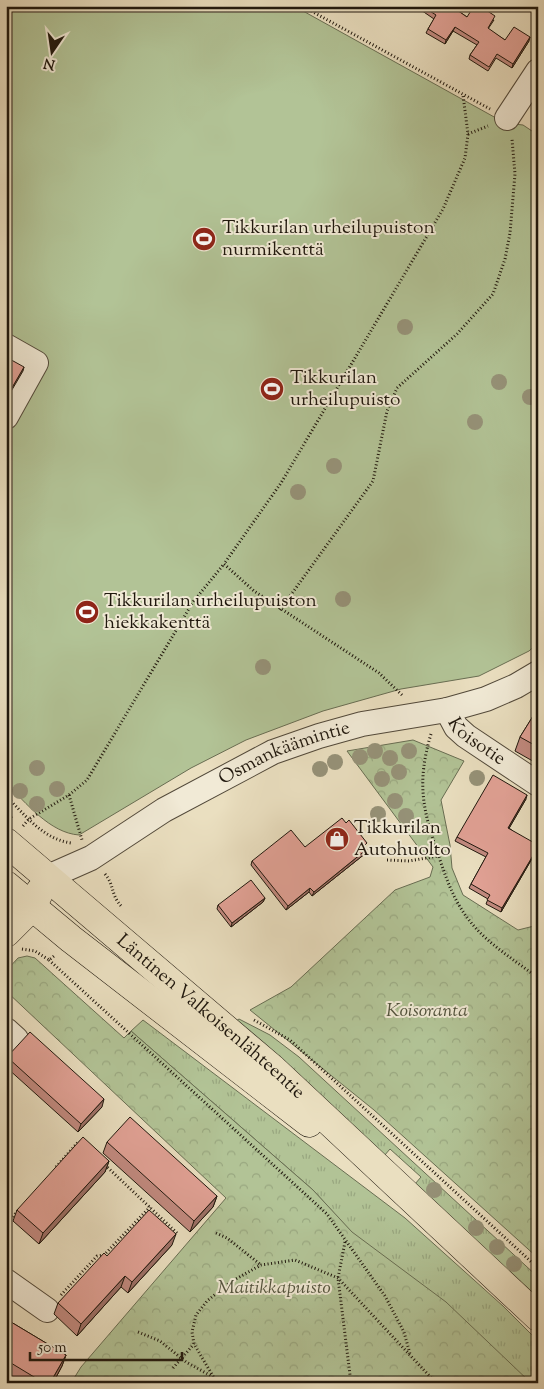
<svg xmlns="http://www.w3.org/2000/svg" width="544" height="1389" font-family="'Sorts Mill Goudy',serif">
<style>
.grass{fill:url(#grass-tufts);stroke:#686d52}
.park{fill:url(#park-crowns);stroke:#686d52}
.garden{fill:#b2c396;stroke:#686d52}
.lines{fill:none;stroke-linecap:round;stroke-linejoin:round}
.minor-casing{stroke:#52493a;stroke-width:26}
.major-casing{stroke:#1f170d;stroke-width:29}
.path{stroke:#1f170d;stroke-width:3;stroke-dasharray:1 2.5;stroke-linecap:butt}
.minor{stroke:#f1ead6;stroke-width:24}
.major{stroke:#eadfc0;stroke-width:28}
.tree{fill:#969278}
.wall{fill:#c28a80;stroke:#1f170d}
.shaded-wall{fill:#9e7168;stroke:#1f170d}
.building{fill:#e1a195;stroke:#1f170d}
.labels{text-anchor:middle;dominant-baseline:central;stroke-width:4;stroke-linejoin:round;paint-order:stroke}
.poi-label{font-size:19px;fill:#1f170d;stroke:#f1ead6;text-anchor:start}
.street-label{font-size:19px;fill:#1f170d;stroke:#f1ead6}
.park-label{font-size:19px;font-style:italic;fill:#52533d;stroke:#f1ead6}
</style>
<defs>
<pattern id="grass-tufts" width="24" height="20" patternUnits="userSpaceOnUse" patternTransform="scale(1.25)"><rect width="24" height="20" fill="#b2c396"/><path d="M3 7l-1-3M5 7V3M7 7l1-3M15 17l-1-3M17 17v-4M19 17l1-3" fill="none" stroke="#99a780"/></pattern>
<pattern id="park-crowns" width="20" height="18" patternUnits="userSpaceOnUse" patternTransform="scale(1.25)"><rect width="20" height="18" fill="#b2c396"/><path d="M2 6a3 3 0 1 1 6 0M12 15a3 3 0 1 1 6 0" fill="none" stroke="#99a780"/></pattern>
</defs>
<rect width="100%" height="100%" fill="#eadfc0"/>
<filter id="stains"><feTurbulence type="fractalNoise" baseFrequency=".004" numOctaves="4"/><feColorMatrix values="0 0 0 0 .2 0 0 0 0 .09 0 0 0 0 .02 0 0 0 .5 -.17"/></filter>
<radialGradient id="worn" r=".72"><stop offset=".6" stop-color="#630" stop-opacity="0"/><stop offset="1" stop-color="#630" stop-opacity=".3"/></radialGradient>
<g class="grass">
<path d="M239,1019L270,1035L299,1057L538,1277V1299L415,1184L421,1177L390,1149L384,1156L236,1021Z"/>
<path d="M143,1020L405,1218L503,1306L538,1341V1383H489L313,1190L131,1031Z"/>
</g>
<g class="park">
<path d="M413,740L464,761L441,800L450,845L452,868L463,895L518,930L538,925V1258L374,1110L250,1010L291,987L395,890L430,877L433,867L347,751Z"/>
<path d="M27,956L35,958L124,1038L131,1031L313,1190L352,1232L446,1302L531,1383H71L81,1367L226,1198L6,991V971L18,958Z"/>
</g>
<path class="garden" d="M6,6H294L505,123L523,125L538,135V643L529,651L479,676L401,689L323,711L246,740L191,768L79,835C50,833 26,803 6,783Z"/>
<g class="lines">
<g class="minor-casing">
<g id="minor">
<path d="M507,118L538,71"/>
<path d="M6,346L36,363L6,417"/>
<path id="s1" d="M447,710L456,727L466,736L538,784"/>
<path id="s2" d="M48,877L91,858L164,810L273,752L319,736L362,724L447,710L486,699L516,686L538,673"/>
<path d="M6,1030L16,1039"/>
<path d="M6,1281L47,1310"/>
</g>
</g>
<g class="major-casing">
<g id="major">
<path id="s3" d="M6,842L273,1069L538,1317"/>
<path d="M6,885L71,939L309,1123"/>
<path d="M6,933L32,907L40,891"/>
</g>
</g>
<g class="path">
<path d="M302,6L490,109"/>
<path d="M468,134L488,126"/>
<path d="M280,610L373,481L387,411L397,388L457,334L493,294L505,259L510,233L515,174L512,139"/>
<path d="M402,695L379,673L254,591L224,564L281,483L443,209L465,158L468,134L463,95"/>
<path d="M431,734C416,784 423,812 440,860C448,884 456,905 473,925C491,946 516,961 538,978"/>
<path d="M69,795L82,840"/>
<path d="M6,796C25,815 43,839 71,843"/>
<path d="M6,813L13,819"/>
<path d="M23,826L29,819L69,795L87,780L193,602L224,564"/>
<path d="M387,860L409,861L438,856"/>
<path d="M105,874C115,886 110,894 122,907"/>
<path d="M22,949L35,951L49,960L54,956"/>
<path d="M49,960L327,1214L385,1296L404,1332L410,1354"/>
<path d="M254,1020L290,1040L538,1268"/>
<path d="M105,1165L177,1233"/>
<path d="M56,1167L79,1141L82,1144"/>
<path d="M6,1225L19,1209"/>
<path d="M216,1233L227,1238L261,1265"/>
<path d="M345,1242L338,1278L351,1383"/>
<path d="M61,1295L97,1256L104,1255L150,1207"/>
<path d="M138,1332L160,1341L186,1362L213,1377"/>
<path d="M173,1368L194,1344"/>
<path d="M217,1383L194,1344L192,1332L196,1315L207,1301L232,1281L261,1265L295,1260L338,1278L436,1383"/>
</g>
<use href="#minor" class="minor"/>
<use href="#major" class="major"/>
</g>
<g class="tree">
<circle cx="405" cy="327" r="8"/>
<circle cx="499" cy="382" r="8"/>
<circle cx="530" cy="397" r="8"/>
<circle cx="475" cy="422" r="8"/>
<circle cx="334" cy="466" r="8"/>
<circle cx="298" cy="492" r="8"/>
<circle cx="343" cy="599" r="8"/>
<circle cx="263" cy="667" r="8"/>
<circle cx="375" cy="751" r="8"/>
<circle cx="409" cy="751" r="8"/>
<circle cx="360" cy="757" r="8"/>
<circle cx="390" cy="758" r="8"/>
<circle cx="335" cy="762" r="8"/>
<circle cx="37" cy="768" r="8"/>
<circle cx="320" cy="769" r="8"/>
<circle cx="399" cy="772" r="8"/>
<circle cx="477" cy="778" r="8"/>
<circle cx="382" cy="779" r="8"/>
<circle cx="57" cy="789" r="8"/>
<circle cx="20" cy="791" r="8"/>
<circle cx="395" cy="801" r="8"/>
<circle cx="37" cy="804" r="8"/>
<circle cx="378" cy="814" r="8"/>
<circle cx="406" cy="816" r="8"/>
<circle cx="434" cy="1190" r="8"/>
<circle cx="476" cy="1228" r="8"/>
<circle cx="497" cy="1247" r="8"/>
<circle cx="514" cy="1264" r="8"/>
</g>
<g class="wall">
<path d="M376,6H386L383,11Z"/>
<path d="M415,6H451L467,17L494,20L488,29L505,40L529,41L512,68L496,58L488,71L469,59L470,55L477,45L453,31L445,44L426,33L428,29L434,19Z"/>
<path d="M538,708V764L515,751L520,737Z"/>
<path d="M526,799L509,828L537,850L501,912L486,904L488,899L469,888L471,884L486,857L455,841L457,837Z"/>
<path d="M538,820V829L535,827Z"/>
<path d="M305,847H365L366,853L312,896L309,892L286,910L251,865L252,861Z"/>
<path d="M265,898L263,902L231,927L217,909L218,905Z"/>
<path d="M7,1057L102,1107L78,1132L6,1067V1060Z"/>
<path d="M107,1142L217,1196L213,1207L190,1232L103,1153Z"/>
<path d="M109,1161L105,1172L39,1244L13,1221L17,1210Z"/>
<path d="M172,1245L128,1293L121,1287L77,1336L54,1314L58,1303L107,1256Z"/>
<path d="M6,1319L66,1355L62,1366L53,1383H21L6,1374Z"/>
</g>
<g class="shaded-wall">
<path d="M455,27L453,31L445,44L446,40Z"/>
<path d="M530,37L529,41L512,68L513,64Z"/>
<path d="M24,367L23,371L6,400V398Z"/>
<path d="M527,795L526,799L507,832L508,828Z"/>
<path d="M538,847L537,850L501,912L502,908Z"/>
<path d="M367,849L366,853L312,896L314,892Z"/>
<path d="M310,888L309,892L286,910L288,906Z"/>
<path d="M265,898L263,902L231,927L232,923Z"/>
<path d="M104,1099L102,1107L78,1132L81,1124Z"/>
<path d="M109,1161L105,1172L39,1244L43,1233Z"/>
<path d="M217,1196L213,1207L190,1232L194,1221Z"/>
<path d="M176,1234L172,1245L128,1293L132,1282Z"/>
<path d="M125,1276L121,1287L77,1336L81,1324Z"/>
<path d="M66,1355L62,1366L53,1383H50Z"/>
</g>
<g class="building">
<path d="M422,6H451L467,17L474,6H480L495,16L488,28L505,40L514,27L530,37L513,64L497,54L489,67L470,55L479,42L455,27L446,40L428,29L436,15Z"/>
<path d="M6,357L24,367L6,398Z"/>
<path d="M538,708V747L520,737Z"/>
<path d="M493,775L527,795L508,828L538,845V847L502,908L487,900L490,895L471,884L488,853L457,837Z"/>
<path d="M342,818L346,823L349,820L367,843L364,846L367,849L314,892L310,888L288,906L252,861L291,830L305,847Z"/>
<path d="M251,880L265,898L232,923L218,905Z"/>
<path d="M30,1032L104,1099L81,1124L7,1057Z"/>
<path d="M130,1117L217,1196L194,1221L107,1142Z"/>
<path d="M83,1137L109,1161L43,1233L17,1210Z"/>
<path d="M149,1210L176,1234L132,1282L125,1276L81,1324L58,1303L104,1253L107,1256Z"/>
<path d="M6,1319L66,1355L50,1383H44L6,1360Z"/>
</g>
<defs>
<g id="stadium-disc" transform="scale(1.25)"><circle r="9.5" fill="#8f2418" stroke="#f1ead6"/><path d="M0-5a6.5 5 0 1 0 0 10a6.5 5 0 1 0 0-10ZM-3.5-1.8h7v3.6h-7Z" fill="#fff"/></g>
<g id="shop-disc" transform="scale(1.25)"><circle r="9.5" fill="#8f2418" stroke="#f1ead6"/><path d="M-5-2.5h2.3a2.7 3.5 0 0 1 5.4 0H5L5.5 6h-11ZM-1.5-2.5h3a1.5 2.3 0 0 0-3 0Z" fill="#fff"/></g>
</defs>
<g fill-rule="evenodd">
<use href="#stadium-disc" x="204" y="239"/>
<use href="#stadium-disc" x="272" y="389"/>
<use href="#stadium-disc" x="87" y="612"/>
<use href="#shop-disc" x="337" y="839"/>
</g>
<g class="labels">
<g class="poi-label">
<text x="222" y="228">Tikkurilan urheilupuiston<tspan x="222" dy="22">nurmikenttä</tspan></text>
<text x="290" y="378">Tikkurilan<tspan x="290" dy="22">urheilupuisto</tspan></text>
<text x="104" y="601">Tikkurilan urheilupuiston<tspan x="104" dy="22">hiekkakenttä</tspan></text>
<text x="354" y="828">Tikkurilan<tspan x="354" dy="22">Autohuolto</tspan></text>
</g>
<g class="street-label">
<text stroke="none"><textPath href="#s1" startOffset="44">Koisotie</textPath></text>
<text stroke="none"><textPath href="#s2" startOffset="268">Osmankäämintie</textPath></text>
<text stroke="none"><textPath href="#s3" startOffset="269">Läntinen Valkoisenlähteentie</textPath></text>
</g>
<g class="park-label">
<text x="427" y="1011">Koisoranta</text>
<text x="274" y="1288">Maitikkapuisto</text>
</g>
</g>
<rect width="544" height="1389" fill="none" stroke="#eadfc0" stroke-width="25"/>
<rect x="8" y="8" width="529" height="1374" fill="none" stroke="#1f170d" stroke-width="2.5"/>
<rect x="12" y="12" width="519" height="1364" fill="none" stroke="#1f170d"/>
<g transform="translate(52 52) rotate(193)" stroke="#f1ead6" stroke-width="4" paint-order="stroke">
<path d="M0-4L9 19L0 12L-9 19Z" fill="#1f170d"/>
<text y="-8" font-size="14" font-weight="bold" text-anchor="middle" fill="#1f170d">N</text>
</g>
<path d="M30 1352v8h152v-8" fill="none" stroke="#1f170d" stroke-width="2.5"/>
<text x="38" y="1352" font-size="15" fill="#1f170d" stroke="#f1ead6" stroke-width="4" paint-order="stroke">50 m</text>
<rect width="100%" height="100%" filter="url(#stains)"/>
<rect width="100%" height="100%" fill="url(#worn)"/>
</svg>
